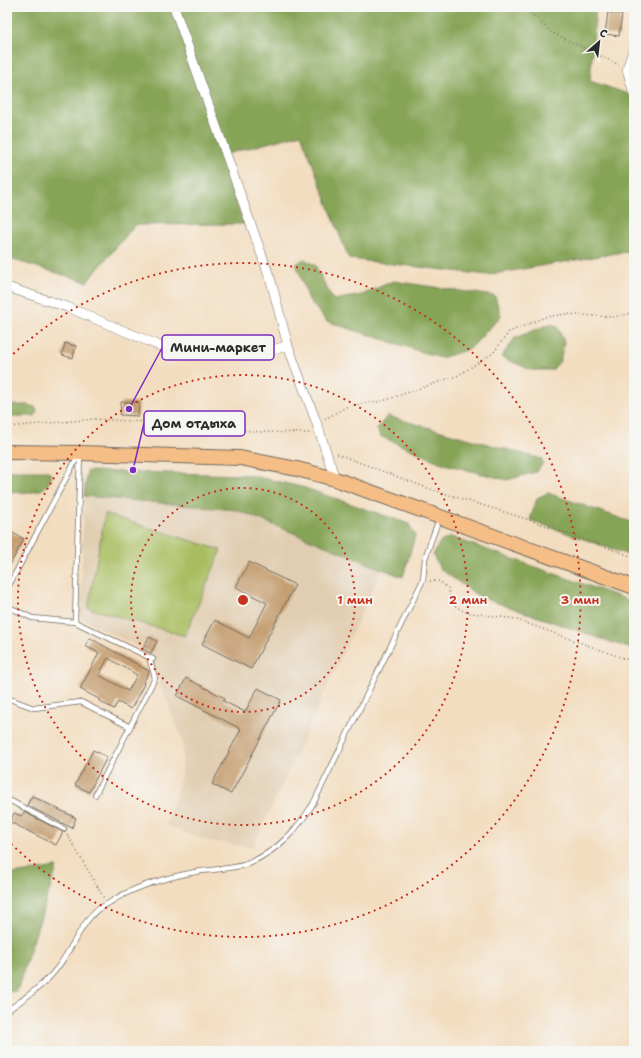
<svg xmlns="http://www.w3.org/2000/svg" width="641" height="1058" font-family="'Shantell Sans',sans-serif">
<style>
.built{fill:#e1cdb1}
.green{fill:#a9bd61;stroke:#6a7446}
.forest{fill:#86a457;stroke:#586841}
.building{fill:#c59f72;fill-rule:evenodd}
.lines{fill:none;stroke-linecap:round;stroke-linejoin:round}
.service-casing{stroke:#71695f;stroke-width:6}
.minor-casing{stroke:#71695f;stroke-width:10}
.primary-casing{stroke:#71695f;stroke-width:16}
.path{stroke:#71695f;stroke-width:1.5;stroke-dasharray:1 3;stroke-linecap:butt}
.service{stroke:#fff;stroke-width:4.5}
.minor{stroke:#fff;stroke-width:9}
.primary{stroke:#f6be87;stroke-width:14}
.ring{fill:none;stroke:#c8321e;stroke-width:2;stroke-dasharray:2 4}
.centre{fill:#c8321e;stroke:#f6f6f2;stroke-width:2}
.ring-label{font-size:12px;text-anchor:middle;font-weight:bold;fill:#c8321e;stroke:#f6f6f2;stroke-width:4;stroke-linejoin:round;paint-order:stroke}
.leader{fill:none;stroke:#7b2cbf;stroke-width:1.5}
.callout-dot{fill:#7b2cbf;stroke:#f6f6f2;stroke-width:1.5}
.callout{fill:#f6f6f2;stroke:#7b2cbf;stroke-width:1.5}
.callout-label{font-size:13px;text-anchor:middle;font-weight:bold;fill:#2b2b2b}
</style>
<rect width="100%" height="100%" fill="#f6f6f2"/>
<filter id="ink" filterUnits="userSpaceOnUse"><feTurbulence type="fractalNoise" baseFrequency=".025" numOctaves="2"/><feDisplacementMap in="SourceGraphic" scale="8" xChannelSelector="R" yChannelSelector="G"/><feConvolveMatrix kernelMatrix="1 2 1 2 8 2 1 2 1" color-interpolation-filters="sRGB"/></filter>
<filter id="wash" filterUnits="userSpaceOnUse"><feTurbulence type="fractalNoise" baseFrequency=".012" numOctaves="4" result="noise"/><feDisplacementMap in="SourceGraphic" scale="16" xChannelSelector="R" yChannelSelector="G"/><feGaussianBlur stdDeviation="0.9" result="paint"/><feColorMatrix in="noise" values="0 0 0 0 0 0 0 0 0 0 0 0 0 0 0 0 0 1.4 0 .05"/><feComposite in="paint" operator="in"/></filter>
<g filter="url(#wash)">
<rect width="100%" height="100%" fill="#f3ddc0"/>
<path class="built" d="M84,496L237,510L382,569L253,847L208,841L166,825L182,774L183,743L152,662L155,655L80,618Z"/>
<path class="green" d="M105,514L221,550L185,636L88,608Z"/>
<g class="forest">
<path d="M7,7H596L590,81L634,96V250L488,275L349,259L301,134L219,156L244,224L135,225L87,282L7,258Z"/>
<path d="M304,259L315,265L333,300L362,295L393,281L495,296L501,316L470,349L441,358L326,321L309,300L296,264Z"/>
<path d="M550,324L557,326L564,342L560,361L552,370H531L501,357L515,338Z"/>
<path d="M7,405H27L35,407L37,411L35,416H7Z"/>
<path d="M387,416L542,459L543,463L536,472L507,480L444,464L380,436L377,429Z"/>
<path d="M7,471H48L52,475C47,497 24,492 7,492Z"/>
<path d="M87,471L248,475L302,487L409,524L415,536L403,577L382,569L237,510L84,496Z"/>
<path d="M548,493L634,523V557L530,520L537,498Z"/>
<path d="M451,537L634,602V650L480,597L440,569L433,555L440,542Z"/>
<path d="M57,867L17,991L7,992V875Z"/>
</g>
<g id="blocks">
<g class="building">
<path d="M608,12L622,14L619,36L605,34Z"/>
<path d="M65,343L76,346L73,358L62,355Z"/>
<path d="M121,402H139L138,416L120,415Z"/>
<path d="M7,530L24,539L7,570Z"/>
<path d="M249,562L295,585L251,669L202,644L215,620L249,638L267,603L236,587Z"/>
<path d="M149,637L157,641L151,653L143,649Z"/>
<path d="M90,638L149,671V672L143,683L144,684L131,709L118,702L114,709L99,701V699L80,689L99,653L85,646ZM108,658L137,675L128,691L99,675Z"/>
<path d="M186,678L225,698L223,701L245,712L258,688L281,700L231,794L212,784L241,729L177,696Z"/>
<path d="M93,750L107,757L89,792L75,785Z"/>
<path d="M32,796L76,818L72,828L27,805Z"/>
<path d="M24,812L63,832L56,845L10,822L14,813L21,816Z"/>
</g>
</g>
</g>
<g filter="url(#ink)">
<use href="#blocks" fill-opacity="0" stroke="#71695f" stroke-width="1"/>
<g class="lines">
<g class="service-casing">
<g id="service">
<path d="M7,589L79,454"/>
<path d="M7,606L32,618L75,622L80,454"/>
<path d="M75,622L153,659"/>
<path d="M7,698L34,708L81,702L130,727"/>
<path d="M95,795L155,678L149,657"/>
<path d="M7,799L64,829"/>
<path d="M7,1011C23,999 41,988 54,972C70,954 79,926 97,910C103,906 110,903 115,899C141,884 172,876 201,871C216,869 236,869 249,863C279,850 298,829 314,802L423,580L425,559L431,541L439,519"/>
</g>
</g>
<g class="minor-casing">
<g id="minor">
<path d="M174,7L271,281L288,346L317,424L335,479"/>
<path d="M634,48L627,69L634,94"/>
<path d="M7,287L67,307L160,346L178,352L267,351L288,346"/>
</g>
</g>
<g class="primary-casing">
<path id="primary" d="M7,452L80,453L240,458L297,469L335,479L634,587"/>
</g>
<g class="path">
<path d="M524,7L551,32L619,65"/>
<path d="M325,419L348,406L383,401L459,375L493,353L509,332L545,317L566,314L613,317L634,313"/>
<path d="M7,427L95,419L142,422L151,417L259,432L310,433"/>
<path d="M337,454L430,489L530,520L634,557"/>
<path d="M430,581H439L448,588L450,597L454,605L465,612L515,619L634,662"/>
<path d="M67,834L104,898"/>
</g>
<use href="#service" class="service"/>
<use href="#minor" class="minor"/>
<use href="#primary" class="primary"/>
</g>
</g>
<g class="ring">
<circle cx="243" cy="600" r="112"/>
<circle cx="243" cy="600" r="225"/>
<path d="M9 358A337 337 0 1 1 9 842"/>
</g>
<circle cx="243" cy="600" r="6" class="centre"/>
<g class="ring-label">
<text x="355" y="604">1 мин</text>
<text x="468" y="604">2 мин</text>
<text x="580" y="604">3 мин</text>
</g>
<path class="leader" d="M129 409L162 348M133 470L144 423"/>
<g class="callout-dot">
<circle cx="129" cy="409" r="4"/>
<circle cx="133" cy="470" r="4"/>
</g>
<g class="callout">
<rect x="162" y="335" width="112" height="25" rx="4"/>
<rect x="144" y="411" width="101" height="25" rx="4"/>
</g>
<g class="callout-label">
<text x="218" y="352">Мини-маркет</text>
<text x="194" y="428">Дом отдыха</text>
</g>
<rect width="641" height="1058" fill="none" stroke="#f6f6f2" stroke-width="24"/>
<g transform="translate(599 42) rotate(28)" stroke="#f6f6f2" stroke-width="3" paint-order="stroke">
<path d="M0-3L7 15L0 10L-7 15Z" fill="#2b2b2b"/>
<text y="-6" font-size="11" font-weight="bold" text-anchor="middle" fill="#2b2b2b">С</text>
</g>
</svg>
